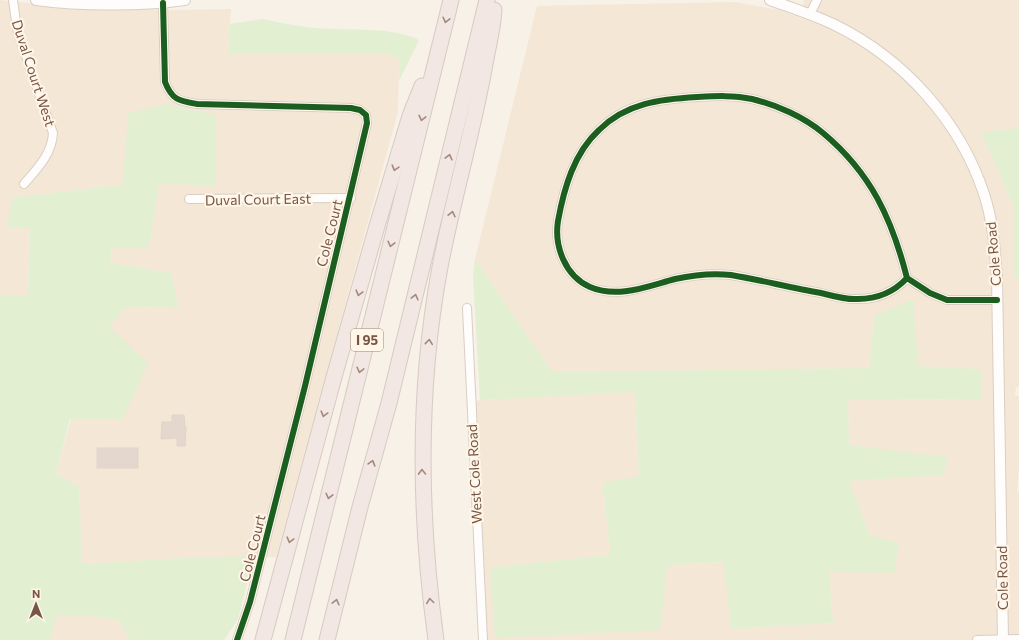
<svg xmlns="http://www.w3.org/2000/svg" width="1019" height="640" font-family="Commissioner,sans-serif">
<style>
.residential{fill:#f4e7d6}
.green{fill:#e2efd0}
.building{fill:#e4d8ce;stroke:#e1d3c9}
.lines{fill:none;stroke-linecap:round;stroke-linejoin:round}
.minor-casing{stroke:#d9cec5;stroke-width:10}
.tertiary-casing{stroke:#d9cec5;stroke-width:12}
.motorway-casing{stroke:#d6cbc3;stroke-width:17}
.minor{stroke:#fefdfb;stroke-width:8}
.tertiary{stroke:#fefdfb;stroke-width:10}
.motorway{stroke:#f2e7e2;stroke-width:15}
.cycleway-casing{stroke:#fff6e8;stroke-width:8}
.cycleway{stroke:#1b5e20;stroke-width:6}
.oneway{stroke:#a3897c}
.labels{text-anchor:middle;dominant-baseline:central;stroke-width:4;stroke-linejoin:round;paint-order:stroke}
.shield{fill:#fff6e8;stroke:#a08676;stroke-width:1}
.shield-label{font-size:13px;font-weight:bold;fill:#785645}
.street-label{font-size:14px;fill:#785645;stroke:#fff6e8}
</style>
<rect width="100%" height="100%" fill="#f7f1e7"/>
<g class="residential">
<path d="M0,0L56,6L175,10L231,9L228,54H387L399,59L398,112L276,557L181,558L82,564L79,487L56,473L71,419L108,327L125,307L177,308L172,273L110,263L112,248H149L159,183L215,115L123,185L13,197L30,227L28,295L0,296Z"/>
<path d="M804,0H1019V128L981,132L1014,207V278L1019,279V387H1016L1015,395L1019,396V468L1017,492H1019V640H1008L991,203L979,167L966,140L943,107L917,77L882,48L850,27L803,6Z"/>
<path d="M735,2L779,10L826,27L868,50L894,69L916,89L940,119L960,151L974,180L985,217L992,263L998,640H486L475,402L480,400L635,392L639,477L603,483L610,555L490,567L667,565L725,562L731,629L833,623L829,571L870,536L849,481L943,475L849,445L848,400L981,399V369L918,366L874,316L869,368L552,372L475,259L537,6Z"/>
<path d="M57,616H95L117,620L131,640H50Z"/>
</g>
<g class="green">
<path d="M262,19C279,22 296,26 313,28C345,31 391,26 419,40L399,81V59L387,54H228L230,24Z"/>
<path d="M167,104L215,115V186L159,183L149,248H112L110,263L172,273L178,308L125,307L109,327L148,363L123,419H70L56,473L79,487L82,564L181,558L254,556L238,619L224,640H131L117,620L95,616H57L50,640H0V296L28,295L30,227H7L13,197L123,185L128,113Z"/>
<path d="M1019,128V279L1014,278V207L981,132Z"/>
<path d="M475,259L552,372L869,368L874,316L913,299L918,366L981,369V399L848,400L849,445L948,457L943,475L849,481L870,536L899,543L894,573L829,572L833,623L731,629L724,562L667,565L660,630L495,638L490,567L610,555L603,483L639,476L635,392L480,400L473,276Z"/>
</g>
<g class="building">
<path d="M172,415H184L185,427H186L185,446H177V438L161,439L162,422H172Z"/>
<rect x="97" y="448" width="41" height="20"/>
</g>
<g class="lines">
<g class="minor-casing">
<g id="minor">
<path d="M13,0L17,29L33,77L53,133C52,154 37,169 24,184"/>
<path d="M163,3L165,82C172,100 179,101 197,104L351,108L360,110L366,115L367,123L305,386L250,602L237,640"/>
<path d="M810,14L817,0"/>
<path d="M189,199L351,198"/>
<path d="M907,278C894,292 877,299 858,299C846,300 833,296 821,293C791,288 761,280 731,275C713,273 693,275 675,279C648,286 618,299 590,287C565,276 554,246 558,221C564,188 574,153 599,130C626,103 661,99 697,97C716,96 734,95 752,99C777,105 804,117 823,133C871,173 892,219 907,278L930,293L947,300H997"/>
<path d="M467,308L483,640"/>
<path d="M977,640L1019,639"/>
</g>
</g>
<g class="tertiary-casing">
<g id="tertiary">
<path d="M36,0C80,6 142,6 185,0"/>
<path d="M770,0C792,8 814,15 835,25C904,59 960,121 984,194C993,221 995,249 997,278L1003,640"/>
</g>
</g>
<g class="motorway-casing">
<g id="motorway">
<path d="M263,640L334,377L377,226L410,116L422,86"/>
<path d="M293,640L451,0"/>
<path d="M327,640L360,507L389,403L487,0"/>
<path d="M436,640C419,516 417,391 440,267C453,199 473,132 485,64C488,47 493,28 494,10"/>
</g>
</g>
<use href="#minor" class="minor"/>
<use href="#tertiary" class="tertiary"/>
<use href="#motorway" class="motorway"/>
<g class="cycleway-casing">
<g id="cycleway">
<path d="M163,3L165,82C172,100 179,101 197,104L351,108L360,110L366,115L367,123L305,386L250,602L237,640"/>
<path d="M907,278C894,292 877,299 858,299C846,300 833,296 821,293C791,288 761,280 731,275C713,273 693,275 675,279C648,286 618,299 590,287C565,276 554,246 558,221C564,188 574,153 599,130C626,103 661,99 697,97C716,96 734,95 752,99C777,105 804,117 823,133C871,173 892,219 907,278L930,293L947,300H997"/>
</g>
</g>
<use href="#cycleway" class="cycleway"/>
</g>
<defs><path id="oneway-chevron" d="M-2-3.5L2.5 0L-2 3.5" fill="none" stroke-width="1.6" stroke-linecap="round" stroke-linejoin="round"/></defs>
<g class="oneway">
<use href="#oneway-chevron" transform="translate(446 20) rotate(104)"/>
<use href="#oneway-chevron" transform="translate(422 118) rotate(104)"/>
<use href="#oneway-chevron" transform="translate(449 157) rotate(-76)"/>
<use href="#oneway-chevron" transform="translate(395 168) rotate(107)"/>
<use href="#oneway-chevron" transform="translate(452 214) rotate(-77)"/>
<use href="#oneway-chevron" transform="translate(391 244) rotate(104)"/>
<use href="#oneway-chevron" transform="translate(359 293) rotate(105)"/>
<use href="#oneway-chevron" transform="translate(415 297) rotate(-76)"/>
<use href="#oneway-chevron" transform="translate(429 342) rotate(-84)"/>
<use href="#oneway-chevron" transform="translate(360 370) rotate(104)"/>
<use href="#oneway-chevron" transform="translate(324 414) rotate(105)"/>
<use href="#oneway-chevron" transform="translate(372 463) rotate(-74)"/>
<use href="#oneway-chevron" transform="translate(422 472) rotate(-91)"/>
<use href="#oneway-chevron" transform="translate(329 496) rotate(104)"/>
<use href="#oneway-chevron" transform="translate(290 540) rotate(105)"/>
<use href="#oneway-chevron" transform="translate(430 601) rotate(-98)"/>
<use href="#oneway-chevron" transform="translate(336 602) rotate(-76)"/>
</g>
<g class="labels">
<rect class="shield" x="351" y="329" width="32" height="22" rx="3"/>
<g class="shield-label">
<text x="367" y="340">I 95</text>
</g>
<g class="street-label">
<text transform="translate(34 73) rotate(72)">Duval Court West</text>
<text transform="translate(258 199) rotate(-1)">Duval Court East</text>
<text transform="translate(329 233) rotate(-76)">Cole Court</text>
<text transform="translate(993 254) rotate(-95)">Cole Road</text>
<text transform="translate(474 474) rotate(-93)">West Cole Road</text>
<text transform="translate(252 548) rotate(-76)">Cole Court</text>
<text transform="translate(1002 578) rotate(-91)">Cole Road</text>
</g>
</g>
<g transform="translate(36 604)" stroke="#fff6e8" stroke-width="3" paint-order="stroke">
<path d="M0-3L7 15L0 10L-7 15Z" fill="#785645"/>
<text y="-6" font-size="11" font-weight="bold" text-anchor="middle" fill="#785645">N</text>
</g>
</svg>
